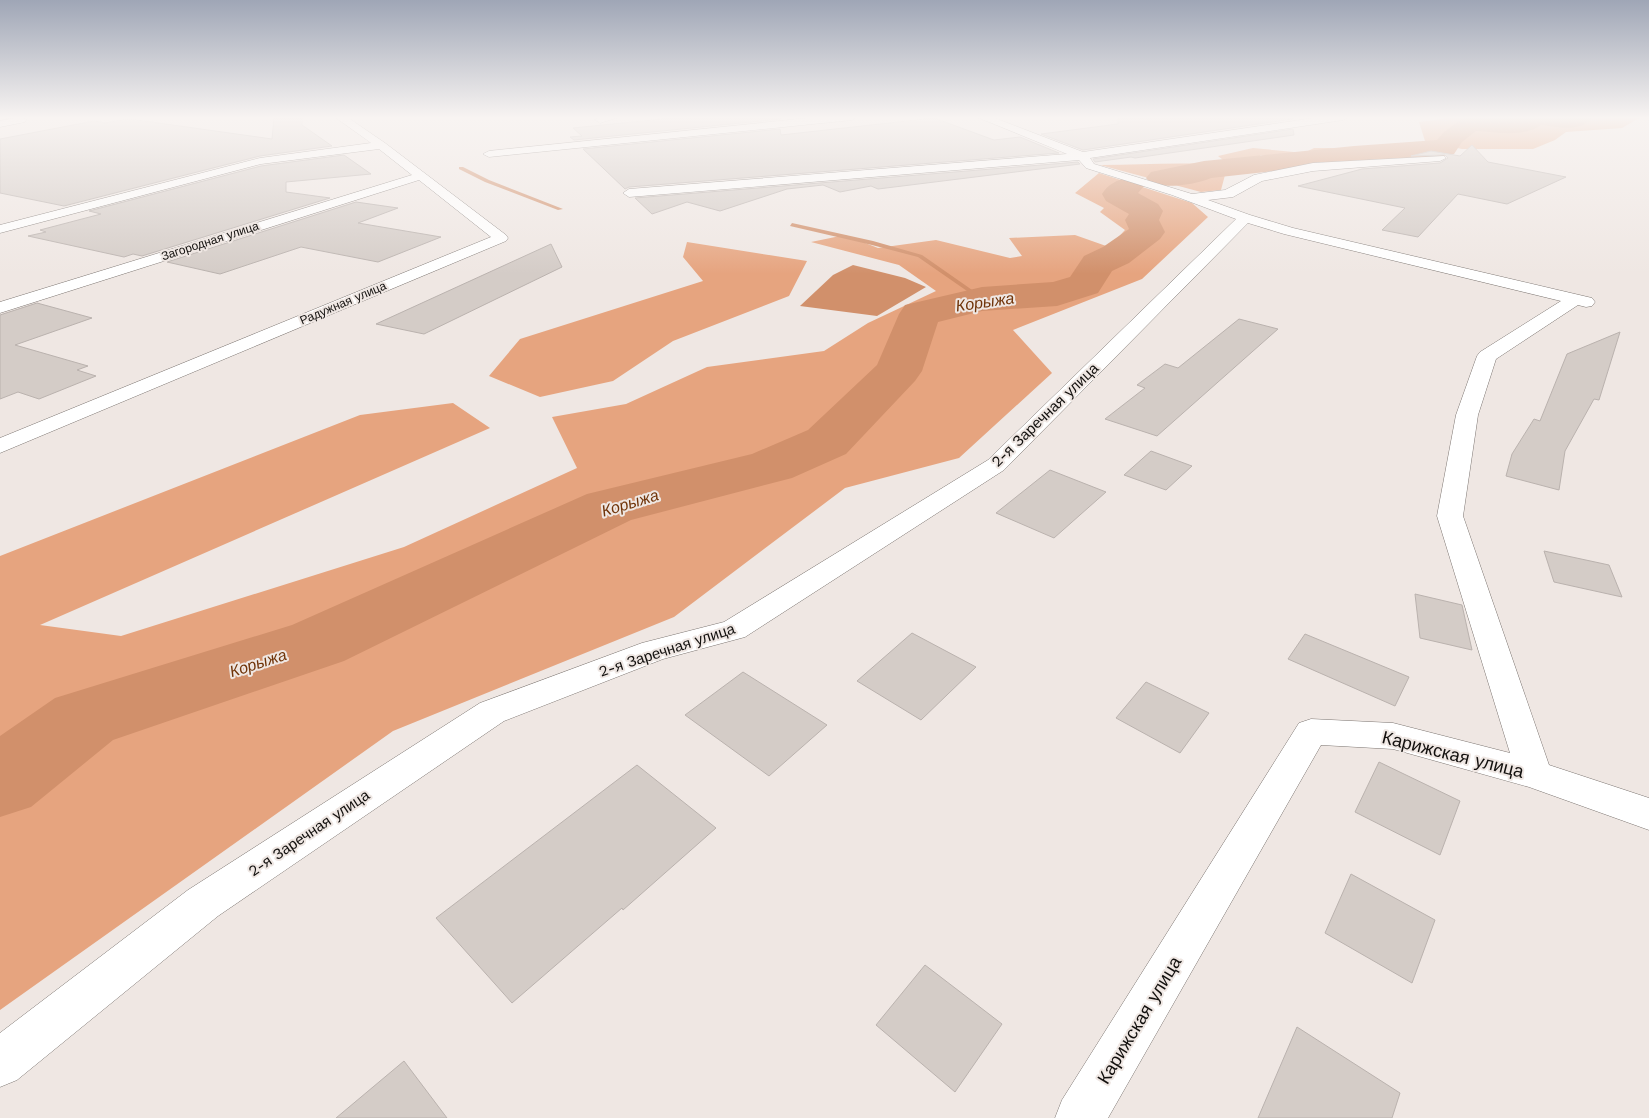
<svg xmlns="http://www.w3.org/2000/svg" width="1649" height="1118" font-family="'Work Sans',sans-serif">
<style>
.forest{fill:#e6a47f}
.water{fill:#d1906b}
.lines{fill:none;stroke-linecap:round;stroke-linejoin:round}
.stream{fill:#d1906b;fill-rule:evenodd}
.river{fill:#d1906b;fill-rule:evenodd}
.building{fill:#d4ccc7;stroke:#bab2ae}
.minor-casing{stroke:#7d7672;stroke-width:1}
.minor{fill:#fff;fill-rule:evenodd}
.labels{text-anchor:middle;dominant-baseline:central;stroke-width:4;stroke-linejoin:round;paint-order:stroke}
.far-street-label{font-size:12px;fill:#12100e;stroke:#efe7e3}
.street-label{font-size:15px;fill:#12100e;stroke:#efe7e3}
.water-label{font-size:16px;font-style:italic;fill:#703409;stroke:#efe7e3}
.near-street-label{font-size:18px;fill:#12100e;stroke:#efe7e3}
</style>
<rect width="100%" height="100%" fill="#efe7e3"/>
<g class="forest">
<path d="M1456,117H1641L1622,128L1566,132L1555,140L1533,149H1462L1425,141L1419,122Z"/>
<path d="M1253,148L1304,153L1314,148H1362L1389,156L1385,159L1310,164L1260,155L1269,169L1225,175L1221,190L1201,192L1100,165C1144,165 1187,161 1231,166L1218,156Z"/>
<path d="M1099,173L1192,203L1208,217L1142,279L1013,330L1052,373L959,458L845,488L674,617L393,731L0,1010V556L360,415L453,403L490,428L40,625L121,636L404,547L577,468L552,417L626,404L707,367L824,351L868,323L936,291L899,265L811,242L845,235L878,248L936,240L1010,258L1022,256L1009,238L1075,235L1109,247L1125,230L1100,212L1104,208L1075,193Z"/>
<path d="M687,242L807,261L789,296L673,341L613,381L540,397L489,376L520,339L703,281L683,257Z"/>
</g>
<path class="water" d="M853,265L905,278L926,287L877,316L800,306L833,275Z"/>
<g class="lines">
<g class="stream">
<path d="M459,167H463L489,180L563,209L558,210L485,182L459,169Z"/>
<path d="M792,223L873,241L922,255L985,299L980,300L918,257L872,245L790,226Z"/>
</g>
<g class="river">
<path d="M1464,117H1592C1582,133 1557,127 1541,125C1523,138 1497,132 1476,131L1462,142L1454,154L1445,156L1354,162L1211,178C1195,185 1168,188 1151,184L1146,178L1151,172L1204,161L1354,146L1437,140L1444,132Z"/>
<path d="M1129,177L1140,180L1144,186L1138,193L1158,204L1163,211L1159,220L1165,232L1160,239L1129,263L1112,271L1098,293L1057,306L982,311L938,322L922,371L915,381L846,454L792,478L631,520L344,661L113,740L31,807L0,817V736L55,698L292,625L587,494L752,454L808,430L877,365L899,314L905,305L982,287L1053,282L1070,277L1084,256L1103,247L1129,229L1125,220L1129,214L1106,201L1102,194C1108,184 1117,180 1129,177Z"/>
</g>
</g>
<g class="building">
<path d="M274,117H302V125L332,146L260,156L64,206L0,193V139L94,121L105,123L122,120H137L272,139Z"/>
<path d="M682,117H780V119L574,140L570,137L582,136L573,128Z"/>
<path d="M1118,117H1292V119L1083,150L1041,134L1118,124Z"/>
<path d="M934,118L994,140L1020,137L1059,153L629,187L625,189L583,149L780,129L781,135Z"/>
<path d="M1293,129L1294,135L1135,158L1131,157L1095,162L1093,159Z"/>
<path d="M1472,145L1488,162L1566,177L1507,204L1458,194L1418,237L1382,230L1405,208L1298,186L1362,169L1440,163L1448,158L1445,155L1411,156L1431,151L1460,156Z"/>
<path d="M344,155L371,174L286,182V192L330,198L142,256L133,254L124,257L28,236L46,232L40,230L101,214L89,211L261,166Z"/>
<path d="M1078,162L1080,164L878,189L871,186L840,192L823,185L787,189L720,211L687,202L652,214L635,198Z"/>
<path d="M356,202L398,208L358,223L441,237L378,262L301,247L220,274L167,262Z"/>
<path d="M551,244L562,267L424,334L376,324Z"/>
<path d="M37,303L92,318L15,345L88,366L77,370L96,376L39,399L18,392L0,399V315Z"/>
<path d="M1239,319L1278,329L1157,436L1105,419L1145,388L1137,385L1165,364L1178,368Z"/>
<path d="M1620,332L1599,400L1594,399L1565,451L1559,490L1506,476L1512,454L1534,419L1540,421L1567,354Z"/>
<path d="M1151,451L1192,466L1166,490L1124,475Z"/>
<path d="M1050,470L1106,492L1054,538L996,513Z"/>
<path d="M1544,551L1609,565L1622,597L1554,582Z"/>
<path d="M1415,594L1462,605L1472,650L1420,638Z"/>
<path d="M912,633L976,667L921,720L857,681Z"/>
<path d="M1305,634L1409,677L1395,706L1288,659Z"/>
<path d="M743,672L827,725L769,776L685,715Z"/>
<path d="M1146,682L1209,713L1180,753L1116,718Z"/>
<path d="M1379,762L1460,801L1440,855L1355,812Z"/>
<path d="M637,765L716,828L623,910L622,908L512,1003L436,918Z"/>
<path d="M1351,874L1435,920L1412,983L1325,933Z"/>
<path d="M925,965L1002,1024L955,1092L876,1025Z"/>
<path d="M1297,1027L1400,1093L1392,1118H1258Z"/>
<path d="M404,1061L447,1118H336Z"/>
</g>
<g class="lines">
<g class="minor-casing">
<g id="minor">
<path d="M20,117L27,120L25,122L0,127V121Z"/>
<path d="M335,117H347L385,143L506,235L508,238L506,241L0,453V438L491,237L419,180L0,313V302L412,175L379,149L261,164L0,233V225L260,158L371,143Z"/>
<path d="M599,117H619L600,123L595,120Z"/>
<path d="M819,117H857L852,120L489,157L483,154L489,151Z"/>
<path d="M977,117H992L1083,152L1321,117H1348L1343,120L1090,158L1094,164L1192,194L1225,190L1254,175L1313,163L1444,156L1446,158L1440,161L1313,171L1262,181L1233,197L1208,200L1250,215L1293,228L1592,298L1595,302L1592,306L1586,307L1578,305L1496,359L1478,415L1463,516L1549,765L1649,798V830L1529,787L1393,749L1321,745L1108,1118H1055L1062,1100L1299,723L1311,719L1393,723L1510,753L1437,516L1456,415L1477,356L1480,352L1561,301L1284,234L1248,223L1004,470L745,637L663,659L504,721L218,916L17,1080L0,1087V1033L188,890L480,703L642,643L724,622L988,460L1236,219L1172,195L1086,168L1079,160L629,197L623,193L629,189L1067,154Z"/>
</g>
</g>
<use href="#minor" class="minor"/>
</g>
<linearGradient id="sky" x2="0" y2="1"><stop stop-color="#9fa6b6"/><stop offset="0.43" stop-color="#f8f4f2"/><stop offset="1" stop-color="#f8f4f2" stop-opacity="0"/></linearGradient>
<rect width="1649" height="274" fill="url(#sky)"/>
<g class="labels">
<g class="far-street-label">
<text transform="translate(210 241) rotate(-18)">Загородная улица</text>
<text transform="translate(343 303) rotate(-23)">Радужная улица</text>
</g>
<g class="street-label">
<text transform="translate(1045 415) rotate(-44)">2-я Заречная улица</text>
<text transform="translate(667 650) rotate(-18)">2-я Заречная улица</text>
<text transform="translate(309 833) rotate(-34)">2-я Заречная улица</text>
</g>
<g class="water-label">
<text transform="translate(985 302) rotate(-8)">Корыжа</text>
<text transform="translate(630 503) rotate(-17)">Корыжа</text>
<text transform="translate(258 663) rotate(-18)">Корыжа</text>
</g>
<g class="near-street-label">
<text transform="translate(1453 754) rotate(14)">Карижская улица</text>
<text transform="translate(1139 1020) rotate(-59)">Карижская улица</text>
</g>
</g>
</svg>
